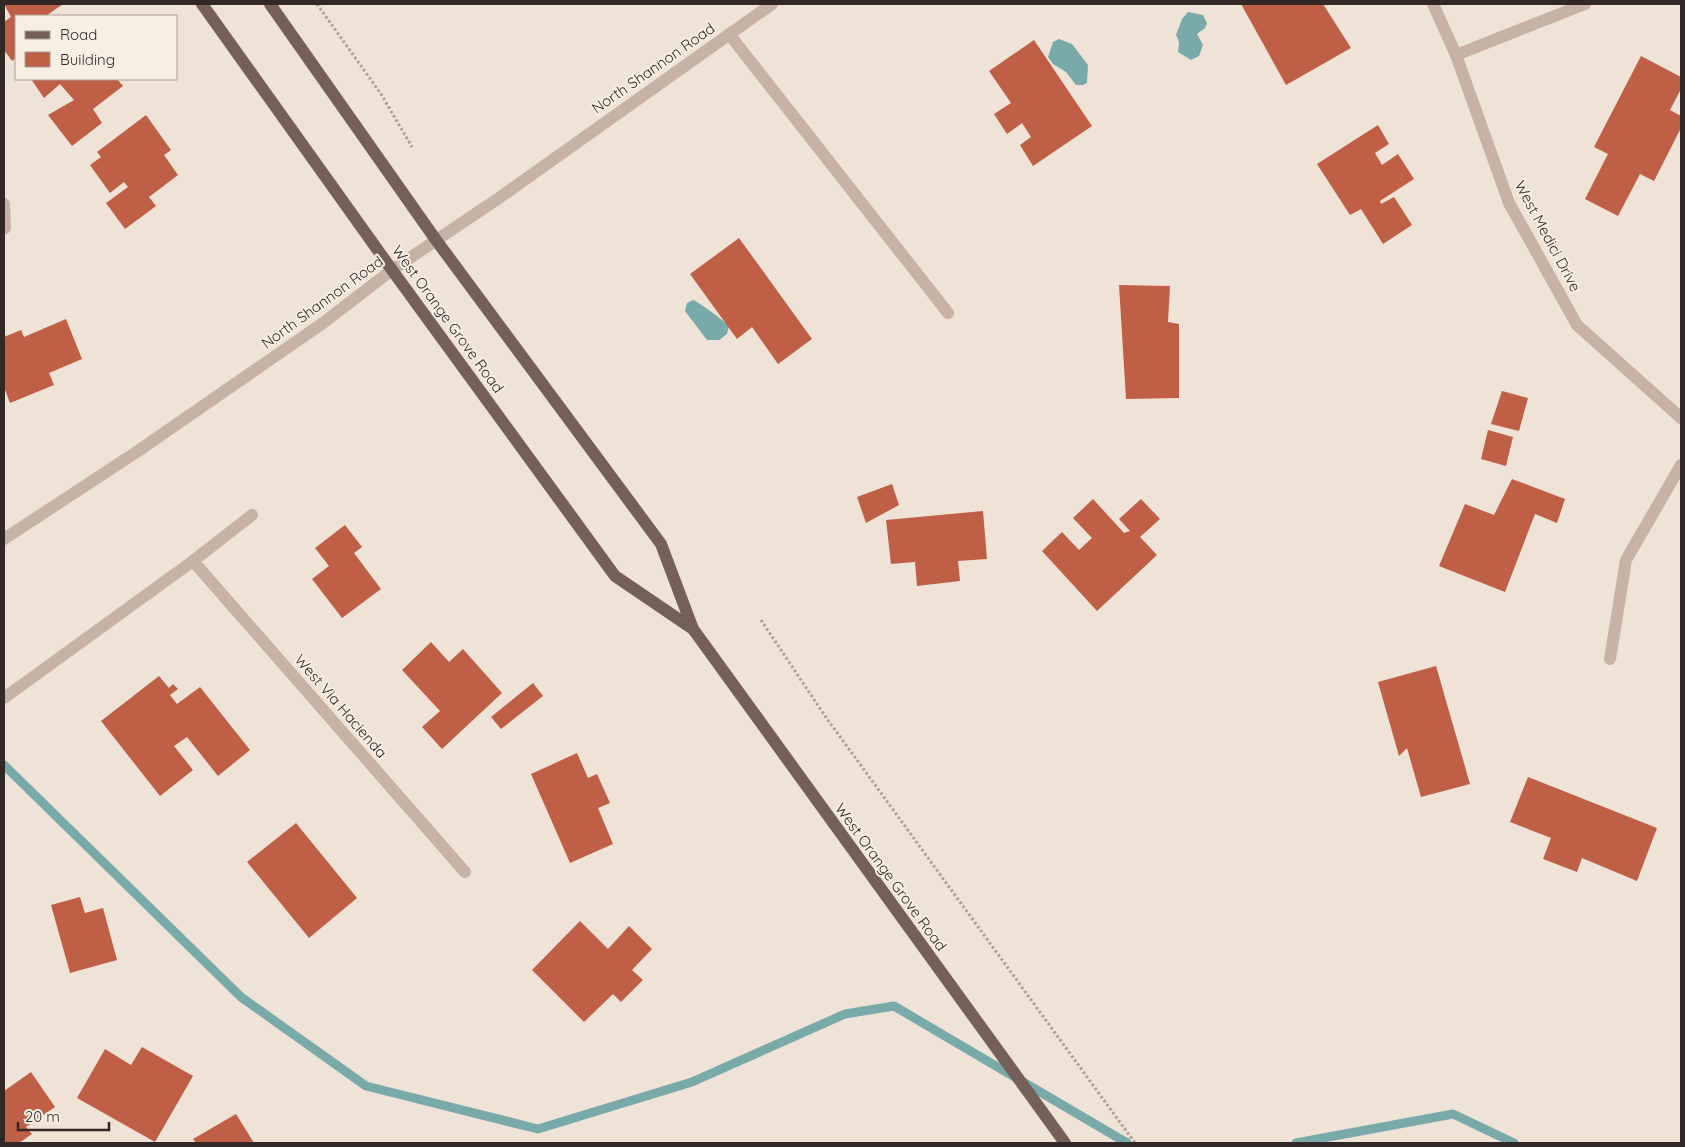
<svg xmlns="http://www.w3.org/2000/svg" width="1685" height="1147" font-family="Quicksand,sans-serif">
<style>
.water{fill:#79aaaa}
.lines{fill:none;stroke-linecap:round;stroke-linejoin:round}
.stream{stroke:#79aaaa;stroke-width:9}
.building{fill:#bf5f46}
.path{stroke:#b29d8f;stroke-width:3;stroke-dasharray:2.5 2.5;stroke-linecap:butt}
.minor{stroke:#c6b3a5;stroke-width:12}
.major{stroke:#746058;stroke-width:12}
.labels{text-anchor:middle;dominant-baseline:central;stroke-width:4;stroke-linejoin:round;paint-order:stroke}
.street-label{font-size:15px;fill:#322926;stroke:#f7eee4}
</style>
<rect width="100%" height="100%" fill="#efe3d8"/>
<g class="water">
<path d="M1188,12L1203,15L1207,23L1205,28L1197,34L1203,45L1199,56L1191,60L1178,52L1179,42L1176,35L1182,19Z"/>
<path d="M1059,39L1072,44L1088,65L1087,83L1083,85H1076L1066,72L1053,64L1048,57L1053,42Z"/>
<path d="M693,300C699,302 724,321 729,326L727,334L719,340H707L685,311L687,303Z"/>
</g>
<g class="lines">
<g class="stream">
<path d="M4,765L241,997L366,1086L538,1129L692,1082L845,1014L894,1006L1127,1143"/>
<path d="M1296,1143L1453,1114L1514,1143"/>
</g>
</g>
<g class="building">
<path d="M4,4H63L46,16H16V58L12,61L4,50V22L11,17Z"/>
<path d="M1241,4H1323L1351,48L1286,85Z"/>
<path d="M1034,40L1092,126L1033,166L1020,145L1031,137L1022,123L1007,134L994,114L1011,103L989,71Z"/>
<path d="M1641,56L1681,77V89L1670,110L1681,116V128L1654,181L1640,174L1618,216L1585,199L1608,154L1594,147Z"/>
<path d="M31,79H117L123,86L93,109L102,123L72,146L48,115L74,100L60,84L44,98Z"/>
<path d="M146,115L171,150L164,155L178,175L149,197L156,206L125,229L106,203L128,187L124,182L110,193L90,165L101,157L97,152Z"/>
<path d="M1378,125L1389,144L1375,153L1382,165L1398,154L1414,179L1380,201L1381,204L1394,197L1412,225L1383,244L1361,209L1350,215L1317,164Z"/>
<path d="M739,238L812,339L778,364L752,327L737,339L690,274Z"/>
<path d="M1119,285L1170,286L1168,322L1179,324V398L1126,399Z"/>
<path d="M66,319L82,359L49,373L54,385L10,403L4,387V337L21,330L24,337Z"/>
<path d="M1502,391L1528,398L1519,431L1491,424Z"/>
<path d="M1488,430L1513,437L1506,466L1481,459Z"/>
<path d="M1512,479L1565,499L1557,523L1535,514L1505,592L1439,566L1465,504L1494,515Z"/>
<path d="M892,484L899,505L866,523L857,497Z"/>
<path d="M1093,499L1124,533L1130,531L1119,519L1141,499L1160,519L1140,537L1157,555L1097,611L1042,551L1062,532L1079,550L1092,538L1073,518Z"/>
<path d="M983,511L987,559L958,561L960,581L917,586L915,562L891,564L886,520Z"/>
<path d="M345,525L362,547L354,553L381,589L342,618L312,579L329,566L315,548Z"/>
<path d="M431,642L449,662L463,649L502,693L442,749L422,727L440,711L402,670Z"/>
<path d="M1436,666L1470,784L1421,797L1407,748L1399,756L1378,682Z"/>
<path d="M159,676L169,688L173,684L178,689L170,695L177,704L200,687L250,750L218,776L187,737L174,746L193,770L160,796L101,721Z"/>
<path d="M533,683L543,696L501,729L491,717Z"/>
<path d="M577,753L588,778L597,774L610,803L598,808L613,844L570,863L531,774Z"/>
<path d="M1528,777L1657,828L1637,881L1582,858L1577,872L1543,859L1551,838L1510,822Z"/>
<path d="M296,823L357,898L309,938L247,862Z"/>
<path d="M80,897L85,913L103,908L117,960L70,973L51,905Z"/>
<path d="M580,921L608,949L629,926L652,949L632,970L643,980L621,1002L613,994L584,1022L532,970Z"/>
<path d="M142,1047L193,1076L155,1142L77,1098L105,1049L131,1065Z"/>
<path d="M31,1072L55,1107L26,1127L32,1134L19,1143H4V1091Z"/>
<path d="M236,1114L254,1143H196L193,1139Z"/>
</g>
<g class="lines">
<g class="path">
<path d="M317,4L381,94L412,147"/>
<path d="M761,620L825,716L1135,1143"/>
</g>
<g class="minor">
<path d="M1433,4L1456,55L1509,203L1577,325L1681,418"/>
<path d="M729,34L948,313"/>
<path d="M1456,55L1585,4"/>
<path d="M4,204L5,228"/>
<path d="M4,539L138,451L323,323L392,270L499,198L772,4"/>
<path d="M193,561L465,872"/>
<path d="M1610,659L1626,560L1681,465"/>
<path d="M4,698L193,561L252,515"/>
</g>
<g class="major">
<path d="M202,4L392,270L615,576L693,629"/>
<path d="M270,4L436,240L661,544L693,629L1065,1143"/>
</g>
</g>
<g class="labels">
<g class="street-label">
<text transform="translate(653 68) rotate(-35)">North Shannon Road</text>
<text transform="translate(1548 236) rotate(62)">West Medici Drive</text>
<text transform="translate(322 302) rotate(-36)">North Shannon Road</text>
<text transform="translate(448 319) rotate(54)">West Orange Grove Road</text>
<text transform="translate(341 706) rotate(49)">West Via Hacienda</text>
<text transform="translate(891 877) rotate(54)">West Orange Grove Road</text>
</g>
</g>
<rect width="1685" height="1147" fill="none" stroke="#322926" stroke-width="10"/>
<rect x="15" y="15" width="162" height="65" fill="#f7eee4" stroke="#a89f98"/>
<rect x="25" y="31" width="25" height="8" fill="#746058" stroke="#a89f98"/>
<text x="60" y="40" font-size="15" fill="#322926">Road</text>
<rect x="25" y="52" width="25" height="15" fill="#bf5f46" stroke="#a89f98"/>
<text x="60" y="65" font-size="15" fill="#322926">Building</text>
<path d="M18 1122v8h91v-8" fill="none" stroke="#322926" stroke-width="2.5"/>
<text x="25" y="1122" font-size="15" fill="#322926" stroke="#f7eee4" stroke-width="4" paint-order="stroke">20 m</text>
</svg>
